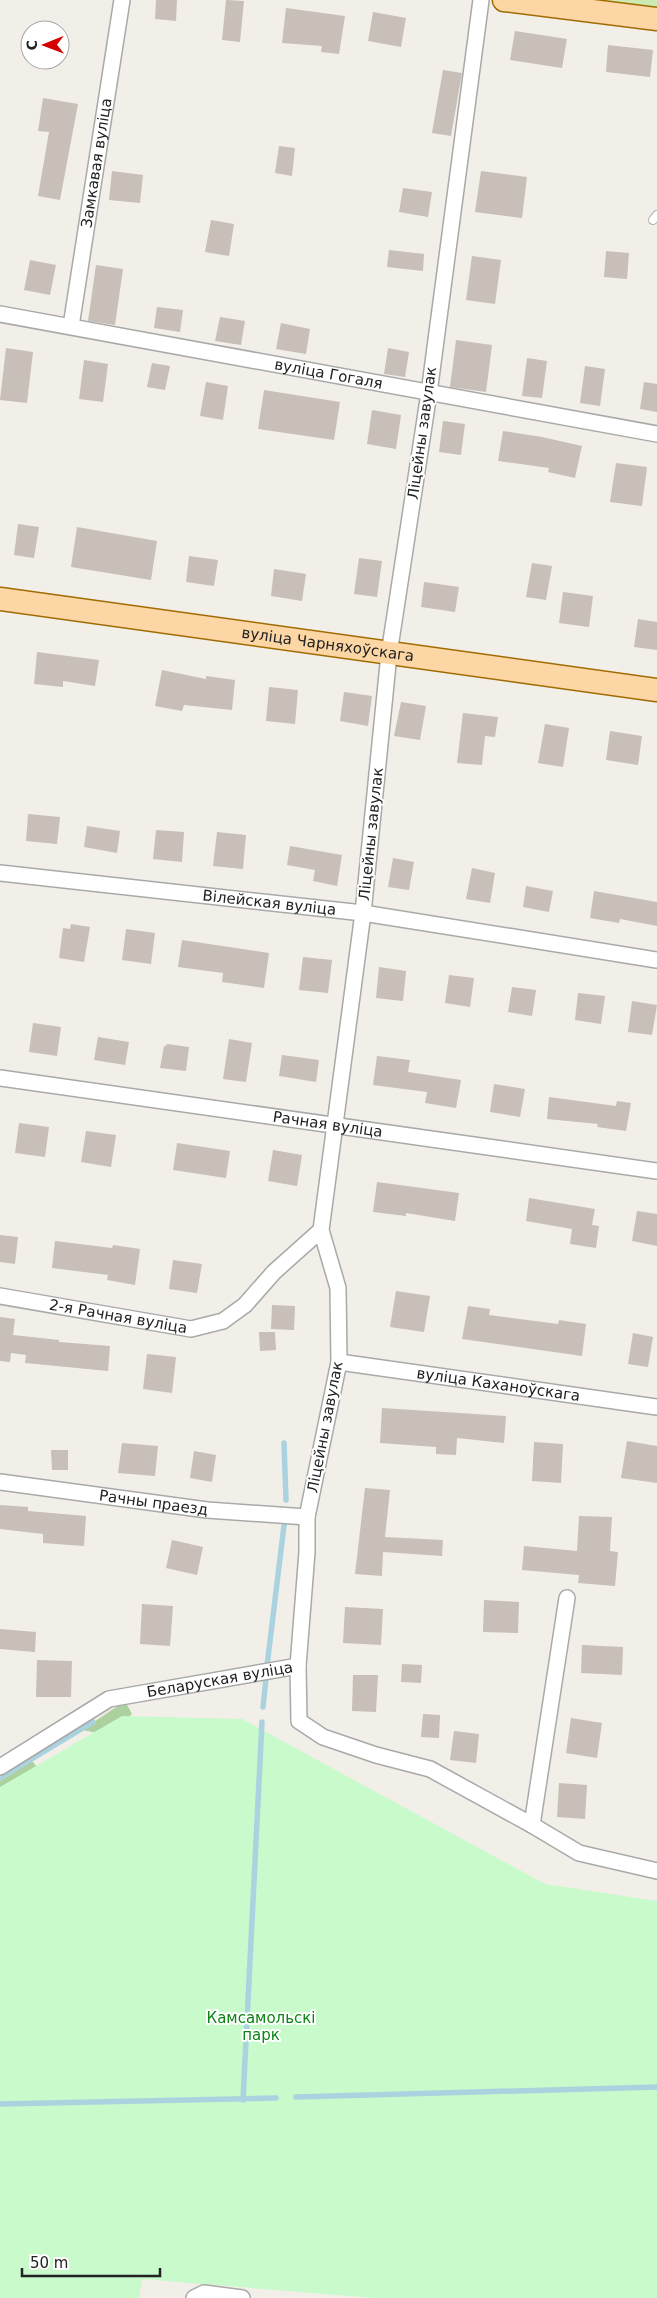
<svg xmlns="http://www.w3.org/2000/svg" width="657" height="2298" font-family="'DejaVu Sans',sans-serif">
<style>
.grass{fill:#cdebb0}
.forest{fill:#add19e}
.park{fill:#c8facc}
.lines{fill:none;stroke-linecap:round;stroke-linejoin:round}
.stream{stroke:#aad3df;stroke-width:5.5}
.building{fill:#c7bfb8}
.lane-casing{stroke:#a9a9a9;stroke-width:10}
.street-casing{stroke:#a9a9a9;stroke-width:18}
.primary-casing{stroke:#a06b00;stroke-width:25}
.lane{stroke:#fff;stroke-width:8}
.street{stroke:#fff;stroke-width:15}
.primary{stroke:#fcd6a4;stroke-width:22}
.labels{text-anchor:middle;dominant-baseline:central;stroke-width:4;stroke-linejoin:round;paint-order:stroke}
.street-label{font-size:15px;fill:#222;stroke:#fff}
.park-label{font-size:15px;fill:#0c8416;stroke:#fff}
</style>
<rect width="100%" height="100%" fill="#f2efe9"/>
<path class="grass" d="M554,0H657V12Z"/>
<g class="forest">
<path d="M125,1701L132,1714L107,1735L82,1730Z"/>
<path d="M32,1761L45,1776L0,1809V1781Z"/>
</g>
<path class="park" d="M122,1716L242,1719L545,1884L657,1901V2298H374L142,2279L139,2298H0V1787Z"/>
<g class="lines">
<g class="stream">
<path d="M284,1443L286,1500"/>
<path d="M267,1666L285,1517"/>
<path d="M263,1707L266,1679"/>
<path d="M0,1778L93,1722"/>
<path d="M296,2097L657,2087"/>
<path d="M243,2100L262,1722"/>
<path d="M0,2104L276,2098"/>
</g>
</g>
<g class="building">
<path d="M156,0H177L176,21L155,19Z"/>
<path d="M226,0L244,1L240,42L222,40Z"/>
<path d="M286,8L345,16L339,54L321,52L322,46L282,43Z"/>
<path d="M373,12L406,18L401,47L368,41Z"/>
<path d="M515,31L567,39L562,68L510,60Z"/>
<path d="M608,45L653,50L650,77L606,72Z"/>
<path d="M443,70L462,73L451,136L432,133Z"/>
<path d="M43,98L78,104L60,200L38,196L49,132L38,131Z"/>
<path d="M279,146L295,148L292,176L275,173Z"/>
<path d="M112,171L143,175L140,203L109,200Z"/>
<path d="M481,171L527,177L522,218L475,212Z"/>
<path d="M403,188L432,192L428,217L399,212Z"/>
<path d="M211,220L234,224L229,256L205,252Z"/>
<path d="M389,250L424,254L423,271L387,267Z"/>
<path d="M606,251L629,253L627,279L604,277Z"/>
<path d="M472,256L501,260L495,304L466,300Z"/>
<path d="M30,260L56,265L50,295L24,290Z"/>
<path d="M96,265L123,269L115,325L88,321Z"/>
<path d="M157,307L183,310L180,332L154,328Z"/>
<path d="M220,317L245,321L241,345L215,341Z"/>
<path d="M281,323L310,329L306,354L276,349Z"/>
<path d="M456,340L492,345L486,392L450,387Z"/>
<path d="M6,348L33,352L27,403L0,400Z"/>
<path d="M388,348L409,352L405,377L384,374Z"/>
<path d="M527,358L547,361L542,398L522,396Z"/>
<path d="M84,360L108,364L103,402L79,399Z"/>
<path d="M152,363L170,366L165,390L147,387Z"/>
<path d="M585,366L605,369L600,406L580,403Z"/>
<path d="M206,382L228,386L223,420L200,416Z"/>
<path d="M644,382L657,384V412L640,409Z"/>
<path d="M264,390L340,402L334,440L258,429Z"/>
<path d="M372,410L401,415L396,449L367,444Z"/>
<path d="M443,421L465,424L461,455L439,452Z"/>
<path d="M503,431L542,437L582,446L575,478L548,472L549,468L498,461Z"/>
<path d="M616,463L647,467L642,506L610,502Z"/>
<path d="M18,524L39,527L34,558L14,555Z"/>
<path d="M77,527L157,541L151,580L71,567Z"/>
<path d="M189,556L218,560L214,586L186,582Z"/>
<path d="M359,558L382,561L377,597L354,594Z"/>
<path d="M532,563L552,566L546,600L526,597Z"/>
<path d="M274,569L306,574L302,601L271,596Z"/>
<path d="M424,582L459,587L455,612L421,607Z"/>
<path d="M563,592L593,596L589,627L559,623Z"/>
<path d="M638,619L657,622V650L634,647Z"/>
<path d="M37,652L99,660L95,686L63,681V687L34,684Z"/>
<path d="M162,670L206,679V676L235,680L232,710L184,705L182,711L155,706Z"/>
<path d="M269,687L298,690L295,724L266,721Z"/>
<path d="M344,692L372,696L368,726L340,721Z"/>
<path d="M401,702L426,706L420,740L394,736Z"/>
<path d="M463,713L498,717L495,737L485,736L482,765L457,763Z"/>
<path d="M545,724L569,728L563,767L538,763Z"/>
<path d="M610,731L642,736L638,765L606,760Z"/>
<path d="M28,814L60,817L57,844L26,841Z"/>
<path d="M87,826L120,831L117,853L84,847Z"/>
<path d="M156,830L184,832L182,862L153,859Z"/>
<path d="M217,832L246,835L243,869L213,866Z"/>
<path d="M290,846L342,855L337,886L313,881L315,870L287,865Z"/>
<path d="M393,858L414,862L409,890L388,887Z"/>
<path d="M472,868L495,873L490,903L466,899Z"/>
<path d="M526,886L553,891L549,912L523,907Z"/>
<path d="M594,891L657,902V926L620,919L619,923L590,918Z"/>
<path d="M71,924L90,927L84,962L59,958L63,928L70,929Z"/>
<path d="M126,929L155,933L151,964L122,960Z"/>
<path d="M182,940L269,953L264,988L222,982L223,973L178,967Z"/>
<path d="M303,957L332,960L328,993L299,990Z"/>
<path d="M379,967L406,971L403,1001L376,998Z"/>
<path d="M449,975L474,978L470,1007L445,1003Z"/>
<path d="M512,987L536,990L532,1016L508,1012Z"/>
<path d="M578,993L605,996L601,1024L575,1020Z"/>
<path d="M632,1001L657,1005L652,1035L628,1032Z"/>
<path d="M33,1023L61,1027L57,1056L29,1052Z"/>
<path d="M98,1037L129,1042L125,1065L94,1060Z"/>
<path d="M229,1039L252,1043L246,1082L223,1079Z"/>
<path d="M167,1044L189,1047L186,1071L160,1068L164,1046H166Z"/>
<path d="M282,1055L319,1060L316,1082L279,1076Z"/>
<path d="M377,1056L410,1060L408,1072L461,1080L456,1108L425,1103L427,1092L373,1085Z"/>
<path d="M494,1084L525,1089L520,1117L490,1112Z"/>
<path d="M549,1097L616,1106L617,1101L631,1103L626,1131L597,1127L598,1124L547,1119Z"/>
<path d="M19,1123L49,1127L45,1157L15,1153Z"/>
<path d="M86,1131L116,1135L111,1167L81,1162Z"/>
<path d="M177,1143L230,1151L226,1178L173,1170Z"/>
<path d="M273,1150L302,1155L297,1186L268,1181Z"/>
<path d="M377,1182L459,1193L455,1221L406,1213V1216L373,1212Z"/>
<path d="M529,1198L595,1209L592,1225L599,1226L596,1248L570,1244L572,1229L526,1221Z"/>
<path d="M637,1211L657,1214V1246L632,1241Z"/>
<path d="M0,1235L18,1237L15,1264L0,1262Z"/>
<path d="M55,1241L112,1248L113,1245L140,1249L135,1285L107,1280L108,1275L52,1268Z"/>
<path d="M173,1260L202,1264L197,1293L169,1289Z"/>
<path d="M396,1291L430,1296L424,1332L390,1327Z"/>
<path d="M272,1305L295,1306L294,1330L271,1329Z"/>
<path d="M468,1306L490,1309L489,1315L558,1324L559,1320L586,1324L582,1356L462,1339Z"/>
<path d="M0,1317L15,1319L13,1335L59,1340V1342L110,1346L108,1371L25,1363L26,1355L11,1353L10,1362L0,1361Z"/>
<path d="M259,1332H275L276,1350L260,1351Z"/>
<path d="M633,1333L653,1337L648,1367L628,1364Z"/>
<path d="M147,1354L176,1357L172,1393L143,1389Z"/>
<path d="M382,1408L506,1416L504,1443L457,1438L456,1455L436,1454V1447L380,1443Z"/>
<path d="M627,1441L657,1446V1483L621,1478Z"/>
<path d="M534,1442L563,1444L561,1483L532,1481Z"/>
<path d="M122,1443L158,1446L155,1476L118,1473Z"/>
<path d="M51,1450H68V1470H52Z"/>
<path d="M194,1451L216,1455L212,1482L190,1478Z"/>
<path d="M365,1488L390,1490L385,1537L443,1540L442,1556L383,1552L382,1576L355,1574Z"/>
<path d="M0,1505L28,1507V1511L86,1516L84,1546L43,1543V1534L0,1529Z"/>
<path d="M579,1516L612,1517L610,1551L618,1552L615,1586L578,1583L579,1575L522,1570L524,1546L577,1551Z"/>
<path d="M172,1540L203,1547L197,1575L166,1568Z"/>
<path d="M484,1600L519,1602L518,1633L483,1632Z"/>
<path d="M142,1604L173,1606L170,1646L140,1644Z"/>
<path d="M345,1607L383,1609L381,1645L343,1643Z"/>
<path d="M0,1629L36,1632L35,1652L0,1649Z"/>
<path d="M582,1645L623,1647L622,1675L581,1673Z"/>
<path d="M37,1660L72,1661L71,1697H36Z"/>
<path d="M402,1664L422,1665L421,1683L401,1682Z"/>
<path d="M353,1675H378L376,1712L352,1711Z"/>
<path d="M423,1714L440,1715L439,1738L421,1737Z"/>
<path d="M571,1718L602,1723L597,1758L566,1753Z"/>
<path d="M454,1731L479,1734L476,1763L450,1760Z"/>
<path d="M559,1783L587,1785L585,1819L557,1817Z"/>
</g>
<g class="lines">
<g class="lane-casing">
<path id="lane" d="M653,220L657,215"/>
</g>
<g class="street-casing">
<g id="street">
<path d="M481,0L429,393L389,654L363,913L321,1230L338,1288L339,1362L307,1517V1552L298,1666L299,1721L323,1737L376,1755L430,1769L532,1825L579,1853L657,1871"/>
<path id="s1" d="M0,314L657,434"/>
<path id="s2" d="M71,326L122,0"/>
<path id="s3" d="M0,873L363,913L657,960"/>
<path id="s4" d="M0,1078L657,1171"/>
<path id="s5" d="M0,1296L191,1329L223,1321L245,1305L274,1272L321,1230"/>
<path id="s6" d="M339,1362L657,1407"/>
<path id="s7" d="M0,1482L207,1510L307,1517"/>
<path id="s8" d="M0,1767L109,1699L298,1666"/>
<path d="M532,1825L567,1598"/>
<path d="M194,2298L204,2293L242,2298"/>
</g>
</g>
<g class="primary-casing">
<g id="primary">
<path d="M504,0L657,19"/>
<path id="s9" d="M0,599L657,690"/>
</g>
</g>
<use href="#lane" class="lane"/>
<use href="#street" class="street"/>
<use href="#primary" class="primary"/>
</g>
<g class="labels">
<g class="street-label">
<text stroke="none"><textPath href="#s2" startOffset="165">Замкавая вуліца</textPath></text>
<text stroke="none"><textPath href="#s1" startOffset="334">вуліца Гогаля</textPath></text>
<text transform="translate(422 433) rotate(-82)">Ліцейны завулак</text>
<text stroke="none"><textPath href="#s9" startOffset="331">вуліца Чарняхоўскага</textPath></text>
<text transform="translate(371 834) rotate(-84)">Ліцейны завулак</text>
<text stroke="none"><textPath href="#s3" startOffset="271">Вілейская вуліца</textPath></text>
<text stroke="none"><textPath href="#s4" startOffset="331">Рачная вуліца</textPath></text>
<text stroke="none"><textPath href="#s5" startOffset="120">2-я Рачная вуліца</textPath></text>
<text stroke="none"><textPath href="#s6" startOffset="161">вуліца Каханоўскага</textPath></text>
<text transform="translate(325 1427) rotate(-79)">Ліцейны завулак</text>
<text stroke="none"><textPath href="#s7" startOffset="155">Рачны праезд</textPath></text>
<text stroke="none"><textPath href="#s8" startOffset="241">Беларуская вуліца</textPath></text>
</g>
<g class="park-label">
<text x="261" y="2018">Камсамольскі<tspan x="261" dy="17">парк</tspan></text>
</g>
</g>
<g transform="translate(45 45) rotate(269)"><circle r="24" fill="#ffffff" stroke="#a7a7a7"/>
<path d="M0-4L9 19L0 12L-9 19Z" fill="#d40000"/>
<text y="-8" font-size="14" font-weight="bold" text-anchor="middle" fill="#222222">С</text>
</g>
<path d="M22 2268v8h138v-8" fill="none" stroke="#222222" stroke-width="2.5"/>
<text x="30" y="2268" font-size="15" fill="#222222" stroke="#ffffff" stroke-width="4" paint-order="stroke">50 m</text>
</svg>
